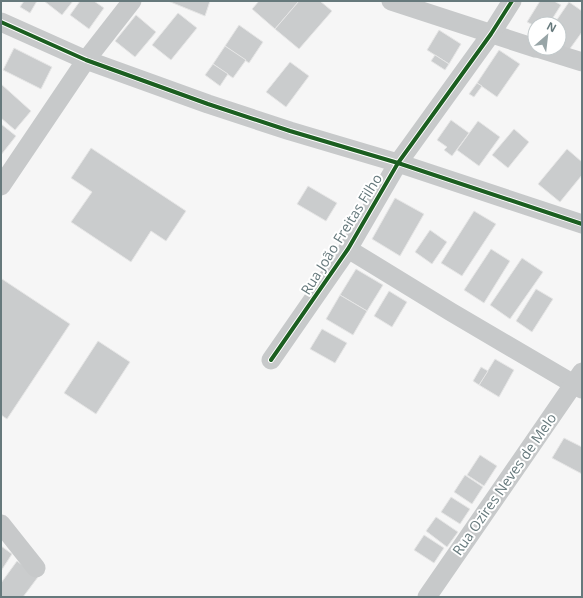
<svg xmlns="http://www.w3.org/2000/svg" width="583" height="598" font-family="'Open Sans',sans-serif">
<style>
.building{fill:#cacccd;stroke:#e6e6e6}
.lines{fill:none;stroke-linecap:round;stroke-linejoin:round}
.minor{stroke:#c7c9ca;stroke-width:19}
.cycleway-casing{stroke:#fff;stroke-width:6}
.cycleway{stroke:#1b5e20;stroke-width:4}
.labels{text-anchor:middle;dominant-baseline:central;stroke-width:4;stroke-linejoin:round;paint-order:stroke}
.street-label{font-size:14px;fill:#66797c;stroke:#fff}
</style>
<rect width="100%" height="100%" fill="#f6f6f6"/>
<g class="building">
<path d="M24,1H37L30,13L20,7Z"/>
<path d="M44,1H73L62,15Z"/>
<path d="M80,1H94L104,8L89,29L70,15Z"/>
<path d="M168,1H210L205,16Z"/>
<path d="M259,1H299L275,29L252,9Z"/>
<path d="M299,1H320L332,11L299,49L275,29Z"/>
<path d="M540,1H554L561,5L549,24H535V26L527,22Z"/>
<path d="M569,2L582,11V32L564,57L559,48V24H554Z"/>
<path d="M178,13L197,28L171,60L152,45Z"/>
<path d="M136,15L156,32L135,57L115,41Z"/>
<path d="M239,25L263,42L249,63L225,46Z"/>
<path d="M439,30L461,44L449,64L427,50Z"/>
<path d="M225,46L246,60L233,78L213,64Z"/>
<path d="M14,48L52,67L41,89L3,70Z"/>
<path d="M499,50L520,64L497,97L477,83Z"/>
<path d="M435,55L449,64L445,70L431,61Z"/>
<path d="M290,62L309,76L286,107L266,92Z"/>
<path d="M213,64L228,74L220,86L205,75Z"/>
<path d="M477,83L482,86L474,97L469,94Z"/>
<path d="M1,84L31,111L15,130L1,118Z"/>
<path d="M451,120L469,133L452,156L444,150L447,147L437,140Z"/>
<path d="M478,121L500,137L479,166L457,150Z"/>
<path d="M1,124L16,136L1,155Z"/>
<path d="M514,129L529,142L508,168L492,155Z"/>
<path d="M91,148L186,211L166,241L151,231L131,262L71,222L92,192L71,178Z"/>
<path d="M567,149L582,162V175L560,202L538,184Z"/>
<path d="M308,186L337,203L326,221L297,204Z"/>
<path d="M395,198L424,214L400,256L372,239Z"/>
<path d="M474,211L496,224L462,276L441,263Z"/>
<path d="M430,230L447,242L432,264L415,252Z"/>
<path d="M491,249L510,261L484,303L464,290Z"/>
<path d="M522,258L543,272L510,319L490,305Z"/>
<path d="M356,269L383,285L367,311L340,295Z"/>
<path d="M2,279L70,324L7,419L1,415V281Z"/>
<path d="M536,289L553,299L532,332L516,321Z"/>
<path d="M389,291L407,302L392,327L374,316Z"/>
<path d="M340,295L367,311L353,335L326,319Z"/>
<path d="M322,329L347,343L335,363L310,349Z"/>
<path d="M98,341L130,362L96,414L64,393Z"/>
<path d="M495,359L514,370L499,397L479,385Z"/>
<path d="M481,367L488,371L479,385L473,381Z"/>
<path d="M564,438L582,447V474L552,458Z"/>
<path d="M480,455L497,466L484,486L467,475Z"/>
<path d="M465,475L483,487L472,504L454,492Z"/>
<path d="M451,497L470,509L460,524L441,512Z"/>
<path d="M436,517L458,532L447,547L426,531Z"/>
<path d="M424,535L444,548L434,563L414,550Z"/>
<path d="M1,546L12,554L1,571Z"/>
<path d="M17,561L38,577L23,597H1V583Z"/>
</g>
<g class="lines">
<g class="minor">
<path d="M391,1L535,48"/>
<path d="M1,22L86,60L208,104L290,131L398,163L582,224"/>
<path d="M537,48L582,62"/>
<path d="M1,186L86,60L132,1"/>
<path d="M348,249L451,312L582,389"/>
<path d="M271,360L348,249L398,163L491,34L512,1"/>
<path d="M1,524L36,568"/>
<path d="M427,597L582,372"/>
</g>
<g class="cycleway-casing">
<g id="cycleway">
<path d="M1,22L86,60L208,104L290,131L398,163L582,224"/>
<path d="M271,360L348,249L398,163L491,34L512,1"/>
</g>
</g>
<use href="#cycleway" class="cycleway"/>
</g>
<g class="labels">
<g class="street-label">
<text transform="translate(341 234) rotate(-58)">Rua João Freitas Filho</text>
<text transform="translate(504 484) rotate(-55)">Rua Ozires Neves de Melo</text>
</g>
</g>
<rect width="583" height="598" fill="none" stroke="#66797c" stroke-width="4"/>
<g transform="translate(547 36) rotate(28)"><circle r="19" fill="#ffffff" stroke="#c2c9cb"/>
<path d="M0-3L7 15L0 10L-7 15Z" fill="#98a5a7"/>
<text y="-6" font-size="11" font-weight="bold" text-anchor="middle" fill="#66797c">N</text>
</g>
</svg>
